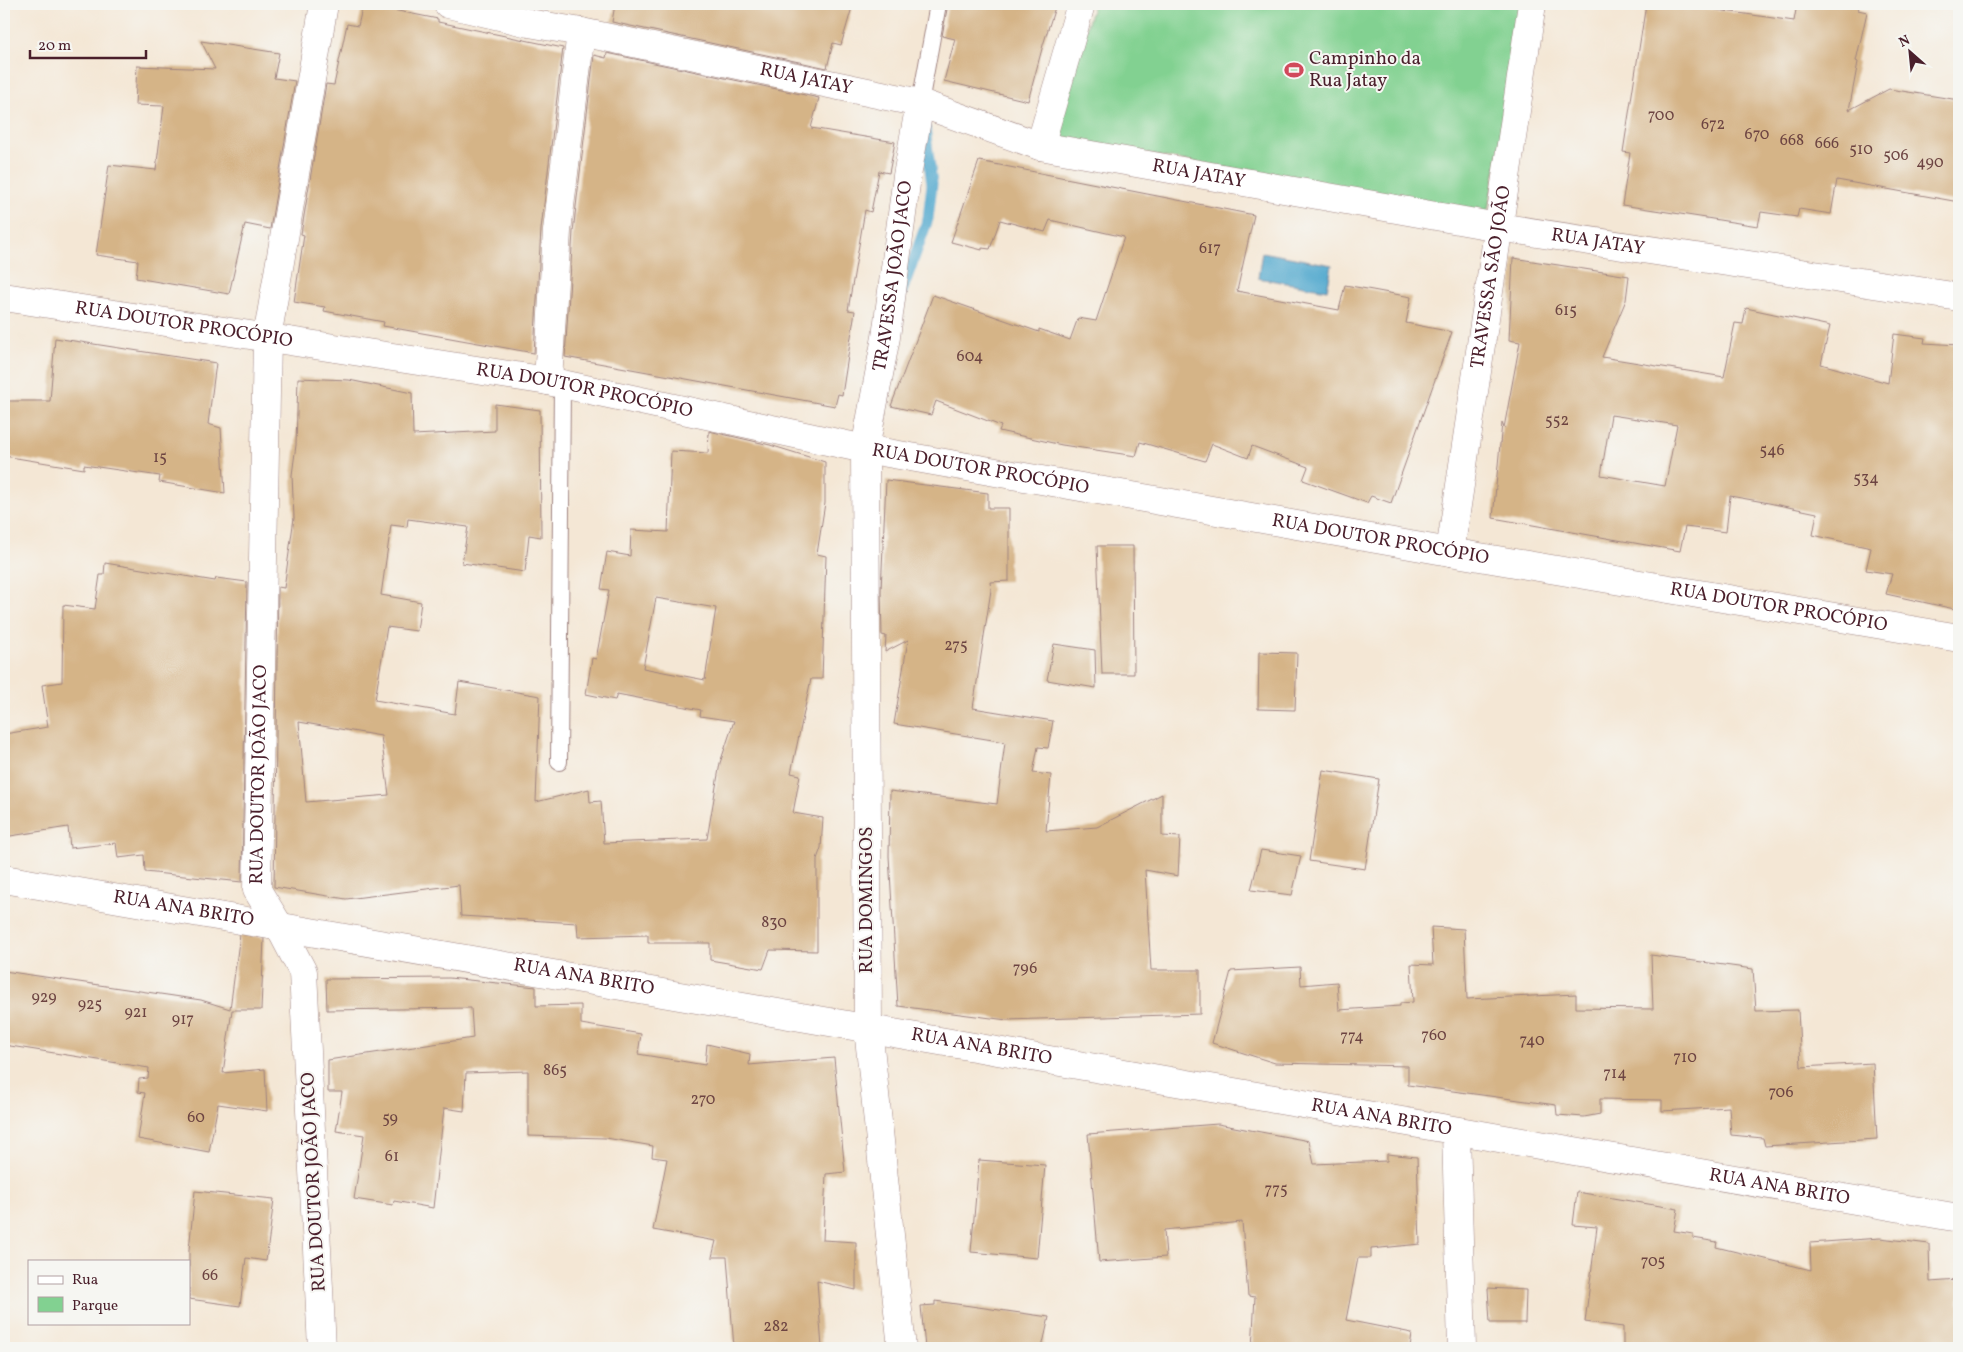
<svg xmlns="http://www.w3.org/2000/svg" width="1963" height="1352" font-family="Vollkorn,serif">
<style>
.green{fill:#82d191;stroke:#66785e}
.water{fill:#51a8ce;stroke:#4e647c}
.lines{fill:none;stroke-linecap:round;stroke-linejoin:round}
.stream{stroke:#51a8ce;stroke-width:11}
.building{fill:#d5b487;fill-rule:evenodd}
.service-casing{stroke:#9f8380;stroke-width:18}
.minor-casing{stroke:#9f8380;stroke-width:29}
.service{stroke:#fff;stroke-width:16}
.minor{stroke:#fff;stroke-width:28}
.labels{text-anchor:middle;dominant-baseline:central;stroke-width:4;stroke-linejoin:round;paint-order:stroke}
.number-label{font-size:16px;fill:#6d4442}
.poi-label{font-size:19px;fill:#4a1f2b;stroke:#f6f6f2;text-anchor:start}
.street-label{font-size:19px;fill:#4a1f2b;stroke:#f6f6f2}
</style>
<rect width="100%" height="100%" fill="#f6f6f2"/>
<filter id="ink" filterUnits="userSpaceOnUse"><feTurbulence type="fractalNoise" baseFrequency=".02" numOctaves="2"/><feDisplacementMap in="SourceGraphic" scale="10" xChannelSelector="R" yChannelSelector="G"/><feConvolveMatrix kernelMatrix="1 2 1 2 8 2 1 2 1" color-interpolation-filters="sRGB"/></filter>
<filter id="wash" filterUnits="userSpaceOnUse"><feTurbulence type="fractalNoise" baseFrequency=".0096" numOctaves="4" result="noise"/><feDisplacementMap in="SourceGraphic" scale="20" xChannelSelector="R" yChannelSelector="G"/><feGaussianBlur stdDeviation="1.12" result="paint"/><feColorMatrix in="noise" values="0 0 0 0 0 0 0 0 0 0 0 0 0 0 0 0 0 1.4 0 .05"/><feComposite in="paint" operator="in"/></filter>
<g filter="url(#wash)">
<rect width="100%" height="100%" fill="#f4e7d5"/>
<path class="green" d="M1094,4H1528L1487,214L1051,137Z"/>
<path class="water" d="M1262,252L1332,265L1327,290L1258,278Z"/>
<g class="lines">
<path class="stream" d="M902,292L928,219L932,184L925,128"/>
</g>
<g id="blocks">
<g class="building">
<path d="M363,4L438,19V22L563,48L541,229L534,353L383,326L384,322L324,311L325,307L294,302L304,235L301,234L326,84L334,85L347,24L358,26Z"/>
<path d="M615,4H853L841,45L833,43L827,68L612,22Z"/>
<path d="M948,4H1056L1043,45L1028,101L944,81L955,39L942,36Z"/>
<path d="M1646,4H1705L1704,8L1794,21L1797,4H1859L1858,10L1867,12L1856,61L1858,62L1849,110L1889,89L1959,100V202L1837,180L1831,214L1799,209L1797,217L1761,212L1758,226L1622,205L1630,153L1623,152Z"/>
<path d="M201,41L279,53L274,78L295,81L270,229L245,224L229,294L136,278L138,261L96,255L109,165L156,170L164,106L135,105L137,66L215,69Z"/>
<path d="M607,53L819,98L811,128L895,142L889,173L879,171L871,212L865,210L848,310L855,311L842,395L838,394L835,406L565,357L573,232L594,55L606,58Z"/>
<path d="M979,161L1254,215L1237,291L1339,310L1345,285L1411,297L1406,323L1452,332L1391,503L1371,496L1367,503L1303,480L1308,467L1252,446L1248,458L1212,444L1205,461L1140,442L1136,456L1062,445L999,431L1001,426L936,401L931,415L891,406L933,295L1039,332V329L1070,340L1078,318L1096,321L1124,237L1050,220L1045,232L1000,220L990,249L982,248V250L951,242Z"/>
<path d="M1513,258L1629,276L1626,300L1602,357L1724,377L1735,323L1743,324L1746,308L1830,326L1821,364L1888,383L1894,334L1925,338L1924,343L1959,345V610L1886,594L1892,574L1866,570L1871,548L1813,535L1817,513L1764,502L1730,496L1726,532L1685,527L1680,551L1493,518L1502,423L1504,428L1520,342L1509,340ZM1611,415L1677,425L1665,486L1601,475Z"/>
<path d="M55,338L216,363L208,424L221,428L225,493L159,482L160,476L84,465V469L4,456V401H50Z"/>
<path d="M298,378L349,380L412,393L413,435L495,431V404L540,410L541,537L529,535L525,572L462,563L468,527L408,519L407,527L391,525L381,595L421,602L417,631L387,627L375,700L455,714L459,682L540,696L536,802L589,789L590,802L601,801L604,843L707,839L720,763L734,721L700,716L701,710L617,694L615,700L586,694L592,658L596,659L609,590L601,589L607,552L630,556L631,530L668,532L671,451L708,453L709,431L770,445L825,462V503L817,554L826,556L822,679H811L791,773L800,775L793,813L823,818L821,848L817,859V951L770,950L763,969L710,960V943H648V935L578,937L577,923L461,916L459,885L346,899L274,887L278,587L284,588L294,518L292,475L296,445ZM656,598L716,608L705,680L643,668ZM299,722L381,736L389,795L306,802Z"/>
<path d="M886,480L988,493V508H1009V581L990,582L991,590L973,708L1053,721L1048,748L1038,747L1033,773L1051,775L1046,831L1097,827L1162,794V836L1180,837L1178,876L1145,870L1151,970H1200V1014L1007,1020L898,1006L889,856L890,791L997,804L1005,742L894,724L908,640L885,652L886,636L882,635L881,591Z"/>
<path d="M1097,546H1133L1134,674H1102Z"/>
<path d="M105,563L215,581L216,578L247,582L242,882L145,872L144,855L118,858L116,843L70,848L68,827L4,837V734L48,727L42,685L62,682L63,605L95,609L100,575H104Z"/>
<path d="M1054,644L1095,650L1096,688L1047,680Z"/>
<path d="M1259,652L1297,653L1295,710L1258,709Z"/>
<path d="M1323,770L1379,779L1365,869L1309,861Z"/>
<path d="M1261,850L1301,856L1292,895L1251,890Z"/>
<path d="M1431,927L1464,929L1467,999L1576,994V1008L1653,1009L1651,955L1753,969L1756,1011L1798,1010L1801,1067L1873,1063L1877,1139L1765,1146L1763,1138L1731,1135L1729,1107L1662,1111V1100L1600,1099V1114L1584,1117L1557,1115L1556,1105L1408,1085V1066L1275,1063L1212,1043L1231,971L1300,967L1301,985L1337,982L1339,1010L1400,1006V1003L1413,1002L1411,964L1433,965Z"/>
<path d="M240,934L264,938L261,1010H232L223,1073L265,1069L267,1111L218,1104L209,1152L138,1139L145,1093L138,1092L139,1079L148,1078L149,1068L4,1045V971L201,1000L230,1009Z"/>
<path d="M449,978L536,987V1006L581,1005V1024L641,1034L638,1054L705,1065L707,1044L750,1054L749,1065L834,1058L845,1172L826,1174L823,1240L856,1242V1290L817,1281L822,1348H734L727,1257H712L716,1241L653,1230L667,1159L652,1157L653,1146L606,1138L528,1136V1071L466,1073L464,1111L444,1108L433,1208L394,1201L393,1205L354,1199L364,1135L336,1131L342,1092H328V1060L473,1038L471,1008L327,1010L326,979Z"/>
<path d="M1218,1124L1309,1141L1314,1164L1387,1161V1154L1417,1157L1420,1244L1371,1249V1258H1358L1346,1320L1412,1333L1410,1348H1252L1255,1297L1248,1296L1242,1222L1164,1230L1166,1257L1099,1262L1088,1134Z"/>
<path d="M979,1160L1045,1165L1037,1258L971,1252Z"/>
<path d="M195,1191L274,1199L266,1261L246,1258L240,1306L189,1299V1250Z"/>
<path d="M1577,1192L1678,1209L1674,1231L1693,1234V1238L1717,1242L1716,1247L1811,1270L1810,1243L1880,1238L1929,1244L1930,1282L1959,1280V1348H1623V1327L1585,1322L1597,1227L1573,1225Z"/>
<path d="M1488,1288L1526,1290L1525,1323H1490Z"/>
<path d="M935,1301L1049,1317L1042,1348H925L921,1306L935,1305Z"/>
</g>
</g>
</g>
<g filter="url(#ink)">
<use href="#blocks" fill-opacity="0" stroke="#9f8380" stroke-width="1"/>
<g class="lines">
<g class="service-casing">
<g id="service">
<path d="M920,103L938,4"/>
<path d="M559,762L562,383"/>
</g>
</g>
<g class="minor-casing">
<g id="minor">
<path id="s1" d="M448,4L529,23L581,32L920,103L1040,146L1498,227L1959,297"/>
<path d="M1040,146L1081,4"/>
<path id="s2" d="M4,297L548,381L865,449L1450,552L1959,638"/>
<path d="M548,381L557,231L581,32"/>
<path id="s3" d="M1450,552L1532,4"/>
<path id="s4" d="M4,879C657,986 1307,1107 1959,1218"/>
<path d="M1456,1133L1462,1348"/>
<path id="s5" d="M322,1348L303,972L278,924L257,890L267,338L324,4"/>
<path id="s6" d="M902,1348L868,1028L865,449L886,337L907,176L920,103"/>
</g>
</g>
<use href="#service" class="service"/>
<use href="#minor" class="minor"/>
</g>
</g>
<defs>
<g id="stadium-bare" transform="scale(1.5)"><path d="M0-5a6.5 5 0 1 0 0 10a6.5 5 0 1 0 0-10ZM-3.5-1.8h7v3.6h-7Z" fill="#d1495b" stroke="#f6f6f2" stroke-width="2.5" paint-order="stroke"/></g>
</defs>
<g fill-rule="evenodd">
<use href="#stadium-bare" x="1294" y="70"/>
</g>
<g class="labels">
<g class="number-label">
<text x="1661" y="116">700</text>
<text x="1713" y="125">672</text>
<text x="1757" y="135">670</text>
<text x="1792" y="141">668</text>
<text x="1827" y="144">666</text>
<text x="1861" y="150">510</text>
<text x="1896" y="156">506</text>
<text x="1930" y="163">490</text>
<text x="1210" y="249">617</text>
<text x="1566" y="311">615</text>
<text x="970" y="357">604</text>
<text x="1557" y="421">552</text>
<text x="1772" y="451">546</text>
<text x="160" y="458">15</text>
<text x="1866" y="479">534</text>
<text x="956" y="646">275</text>
<text x="774" y="923">830</text>
<text x="1025" y="969">796</text>
<text x="44" y="998">929</text>
<text x="90" y="1005">925</text>
<text x="136" y="1013">921</text>
<text x="183" y="1020">917</text>
<text x="1434" y="1036">760</text>
<text x="1352" y="1037">774</text>
<text x="1532" y="1041">740</text>
<text x="1685" y="1058">710</text>
<text x="555" y="1071">865</text>
<text x="1615" y="1074">714</text>
<text x="1781" y="1093">706</text>
<text x="703" y="1100">270</text>
<text x="196" y="1118">60</text>
<text x="390" y="1119">59</text>
<text x="392" y="1157">61</text>
<text x="1276" y="1190">775</text>
<text x="1653" y="1262">705</text>
<text x="210" y="1276">66</text>
<text x="776" y="1327">282</text>
</g>
<g class="poi-label">
<text x="1309" y="59">Campinho da<tspan x="1309" dy="22">Rua Jatay</tspan></text>
</g>
<g class="street-label">
<text stroke="none"><textPath href="#s1" startOffset="366">RUA JATAY</textPath></text>
<text stroke="none"><textPath href="#s1" startOffset="771">RUA JATAY</textPath></text>
<text stroke="none"><textPath href="#s1" startOffset="1176">RUA JATAY</textPath></text>
<text stroke="none"><textPath href="#s6" startOffset="1076">TRAVESSA JOÃO JACO</textPath></text>
<text stroke="none"><textPath href="#s3" startOffset="278">TRAVESSA SÃO JOÃO</textPath></text>
<text stroke="none"><textPath href="#s2" startOffset="182">RUA DOUTOR PROCÓPIO</textPath></text>
<text stroke="none"><textPath href="#s2" startOffset="588">RUA DOUTOR PROCÓPIO</textPath></text>
<text stroke="none"><textPath href="#s2" startOffset="992">RUA DOUTOR PROCÓPIO</textPath></text>
<text stroke="none"><textPath href="#s2" startOffset="1398">RUA DOUTOR PROCÓPIO</textPath></text>
<text stroke="none"><textPath href="#s2" startOffset="1802">RUA DOUTOR PROCÓPIO</textPath></text>
<text stroke="none"><textPath href="#s5" startOffset="586">RUA DOUTOR JOÃO JACO</textPath></text>
<text transform="translate(867 900) rotate(-90)">RUA DOMINGOS</text>
<text stroke="none"><textPath href="#s4" startOffset="182">RUA ANA BRITO</textPath></text>
<text stroke="none"><textPath href="#s4" startOffset="588">RUA ANA BRITO</textPath></text>
<text stroke="none"><textPath href="#s4" startOffset="992">RUA ANA BRITO</textPath></text>
<text stroke="none"><textPath href="#s4" startOffset="1398">RUA ANA BRITO</textPath></text>
<text transform="translate(314 1182) rotate(-93)">RUA DOUTOR JOÃO JACO</text>
<text stroke="none"><textPath href="#s4" startOffset="1802">RUA ANA BRITO</textPath></text>
</g>
</g>
<rect width="1963" height="1352" fill="none" stroke="#f6f6f2" stroke-width="20"/>
<rect x="28" y="1260" width="162" height="65" fill="#f6f6f2" stroke="#b1a0a2"/>
<rect x="38" y="1276" width="25" height="8" fill="#ffffff" stroke="#b1a0a2"/>
<text x="72" y="1284" font-size="15" fill="#4a1f2b">Rua</text>
<rect x="38" y="1297" width="25" height="15" fill="#82d191" stroke="#b1a0a2"/>
<text x="72" y="1310" font-size="15" fill="#4a1f2b">Parque</text>
<g transform="translate(1910 52) rotate(333)" stroke="#f6f6f2" stroke-width="4" paint-order="stroke">
<path d="M0-4L9 19L0 12L-9 19Z" fill="#4a1f2b"/>
<text y="-8" font-size="14" font-weight="bold" text-anchor="middle" fill="#4a1f2b">N</text>
</g>
<path d="M30 50v8h116v-8" fill="none" stroke="#4a1f2b" stroke-width="2.5"/>
<text x="38" y="50" font-size="15" fill="#4a1f2b" stroke="#f6f6f2" stroke-width="4" paint-order="stroke">20 m</text>
</svg>
